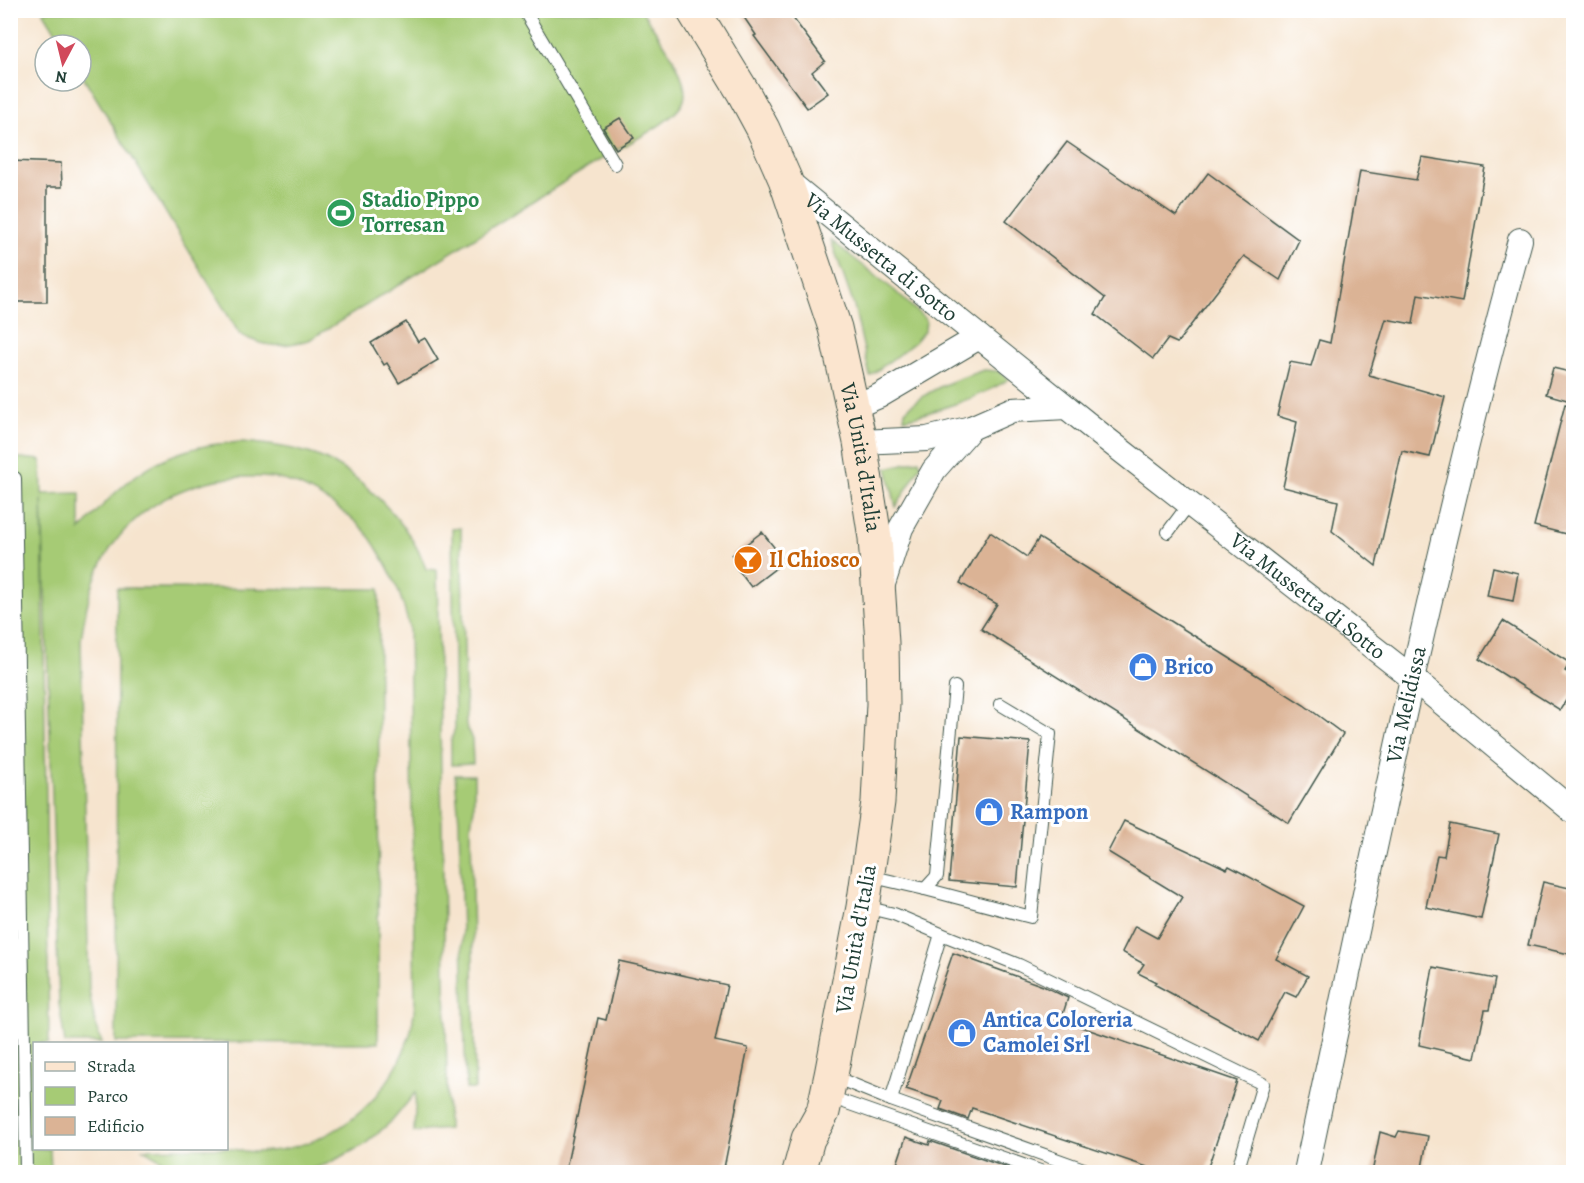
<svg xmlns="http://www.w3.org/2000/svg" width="1584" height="1183" font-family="Alegreya,serif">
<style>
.green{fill:#a6cb75;stroke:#628454;stroke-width:1.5}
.building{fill:#dbb395}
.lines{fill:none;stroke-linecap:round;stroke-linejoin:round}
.service-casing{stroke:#3f564b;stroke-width:14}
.minor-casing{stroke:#3f564b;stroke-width:26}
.secondary-casing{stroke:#3f564b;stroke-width:35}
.service{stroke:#fff;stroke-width:12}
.minor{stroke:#fff;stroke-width:24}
.secondary{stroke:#fbe5cf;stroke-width:33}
.labels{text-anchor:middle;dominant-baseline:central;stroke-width:6;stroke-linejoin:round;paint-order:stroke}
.leisure-label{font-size:22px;font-weight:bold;fill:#27864d;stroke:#fff;text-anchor:start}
.street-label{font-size:22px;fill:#1f3d34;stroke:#fff}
.food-label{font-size:22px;font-weight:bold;fill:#c56008;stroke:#fff;text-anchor:start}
.shop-label{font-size:22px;font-weight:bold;fill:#366cbe;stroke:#fff;text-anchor:start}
</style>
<rect width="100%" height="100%" fill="#fff"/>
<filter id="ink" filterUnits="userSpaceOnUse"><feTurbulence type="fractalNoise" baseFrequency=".0167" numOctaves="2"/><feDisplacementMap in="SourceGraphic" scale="12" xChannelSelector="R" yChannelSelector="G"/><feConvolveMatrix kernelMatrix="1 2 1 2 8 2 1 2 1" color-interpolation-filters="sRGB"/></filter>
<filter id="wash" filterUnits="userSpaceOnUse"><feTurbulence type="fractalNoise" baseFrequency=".008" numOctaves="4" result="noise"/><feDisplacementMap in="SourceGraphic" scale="24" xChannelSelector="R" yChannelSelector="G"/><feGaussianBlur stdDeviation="1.35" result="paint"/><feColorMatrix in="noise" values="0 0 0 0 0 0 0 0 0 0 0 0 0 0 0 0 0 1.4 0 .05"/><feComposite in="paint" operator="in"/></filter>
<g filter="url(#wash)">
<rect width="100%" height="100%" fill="#f6e4ce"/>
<g class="green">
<path d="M43,11H642C655,31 691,76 684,100C678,120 626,144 608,155C508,216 409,280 309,340C277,348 269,348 240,335L81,73V45H64Z"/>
<path d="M831,240L894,290L926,320L925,330L915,342L870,376L854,306Z"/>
<path d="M984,370L997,371L1009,379C984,396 934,412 904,419L905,411C927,389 955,380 984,370Z"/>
<path d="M242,442C267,444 291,447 315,455C360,472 411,524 426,569L437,570L448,1129L414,1132L416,1092L393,1120L364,1145L327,1164L302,1172H195L163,1161L143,1149C170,1148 198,1147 225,1148C236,1149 247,1152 257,1152C329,1149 384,1107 408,1040C413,1029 413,1016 415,1004L409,627C402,596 393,574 376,547C372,541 368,534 363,529C343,509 301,481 273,478C204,470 136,500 103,561C90,585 85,612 81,640L89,991L96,1027L102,1043H65L59,1004L42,498L49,1043L34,1044V1148L50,1149L51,1172H11L10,457L41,460L42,494L80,493V531C116,488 148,457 205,446C217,443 230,443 242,442Z"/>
<path d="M919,460L921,465L896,507L887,468Z"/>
<path d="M461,528L466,725L472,740L473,764L451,765V741L455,728L452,529Z"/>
<path d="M117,588L379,589L378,1043L116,1042Z"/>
<path d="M455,775H474V808L471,825L475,1089H466L459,821Z"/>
</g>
<g id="blocks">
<g class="building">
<path d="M739,10H787L825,61L812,72L828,93L807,108L754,36L756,35Z"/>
<path d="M620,118L634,138L616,149L603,128Z"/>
<path d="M1067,142L1176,216L1208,173L1299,240L1280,280L1244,256L1177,343L1168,339L1153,359L1095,314L1105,298L1006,221Z"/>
<path d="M1422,157L1485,167L1462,302L1418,294L1413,324L1386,319L1369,375L1445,397L1430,457L1402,451L1376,566L1332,531L1338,501L1283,487L1297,422L1277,416L1290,362L1311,366L1319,340L1330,343L1360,171L1416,180Z"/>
<path d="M10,161L61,163L62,187H47V302H10Z"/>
<path d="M406,322L418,342L425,338L438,360L399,383L387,363L384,365L371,343Z"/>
<path d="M1553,368L1574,373V402L1546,394Z"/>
<path d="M1565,404L1574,405V536L1534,526Z"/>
<path d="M762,532L785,561L751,587L734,565L738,562L732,555Z"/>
<path d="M990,532L1027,557L1039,538L1304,705L1343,734L1289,823L981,629L997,604L960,583Z"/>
<path d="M1493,567L1518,573L1513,601L1487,596Z"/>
<path d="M1503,621L1570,663L1565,671L1574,676V688L1560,710L1479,659Z"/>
<path d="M961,736L1030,742L1017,887L949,881Z"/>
<path d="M1124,821L1227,869L1229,866L1304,906L1276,959L1308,976L1296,997L1285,992L1259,1041L1154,984L1156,982L1138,973L1144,964L1122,952L1135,926L1157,938L1182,897L1108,852Z"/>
<path d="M1450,824L1499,834L1481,919L1426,907L1437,855L1444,856Z"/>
<path d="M1543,882L1574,889V955L1528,945Z"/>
<path d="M953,953L1043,986L1068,998L1061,1020L1237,1081L1206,1173H1165L972,1108L968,1119L940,1109L943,1101L906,1089Z"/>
<path d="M619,961L727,985L715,1041L748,1048L723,1173H565L598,1018L606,1020Z"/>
<path d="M1433,967L1495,979L1489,1010H1485L1475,1058L1419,1045Z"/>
<path d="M1399,1131L1428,1136L1421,1173H1372L1380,1132L1396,1137Z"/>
<path d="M906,1137L929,1145L930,1141L1011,1169L1010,1173H894Z"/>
</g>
</g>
</g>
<g filter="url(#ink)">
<use href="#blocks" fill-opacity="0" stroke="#3f564b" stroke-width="1.5"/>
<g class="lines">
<g class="service-casing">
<g id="service">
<path d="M524,10L615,164"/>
<path d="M10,478H15L26,1172"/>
<path d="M1168,532L1189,504"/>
<path d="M869,876L925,889L1031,917L1050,734L1000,704"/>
<path d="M925,889L937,876L955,687"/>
<path d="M941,934L1019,965L1263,1084L1237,1172"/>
<path d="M832,1076L891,1100L941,934L894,914L865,907"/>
<path d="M827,1096L1043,1172"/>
<path d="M891,1100L1092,1172"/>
</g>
</g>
<g class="minor-casing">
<g id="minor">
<path id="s1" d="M785,179L895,269L1100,434L1411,677L1574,812"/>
<path d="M853,407L879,396L979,337"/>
<path d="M860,442L927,439L971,428L1012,410L1066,407"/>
<path d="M883,584L901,528L934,470L971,428"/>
<path id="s2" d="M1306,1172C1372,860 1436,548 1520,240"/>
</g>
</g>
<g class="secondary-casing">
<g id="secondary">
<path id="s3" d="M693,10L743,92L763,129L785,179L835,328L860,442L875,538L882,643L883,704L878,802L863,907L831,1075L823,1112L808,1139L799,1172"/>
</g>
</g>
<use href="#service" class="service"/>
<use href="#minor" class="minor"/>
<use href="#secondary" class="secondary"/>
</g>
</g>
<defs>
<g id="stadium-disc" transform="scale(1.5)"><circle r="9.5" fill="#2e9e5b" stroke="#fff"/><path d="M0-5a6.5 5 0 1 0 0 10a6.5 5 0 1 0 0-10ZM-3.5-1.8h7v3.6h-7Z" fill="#fff"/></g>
<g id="bar-disc" transform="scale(1.5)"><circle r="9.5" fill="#e8710a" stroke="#fff"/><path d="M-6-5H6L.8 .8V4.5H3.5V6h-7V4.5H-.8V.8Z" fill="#fff"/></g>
<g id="shop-disc" transform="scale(1.5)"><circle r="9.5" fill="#3f7fe0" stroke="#fff"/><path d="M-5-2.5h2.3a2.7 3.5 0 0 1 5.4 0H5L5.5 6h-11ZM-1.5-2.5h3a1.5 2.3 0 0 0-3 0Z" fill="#fff"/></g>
</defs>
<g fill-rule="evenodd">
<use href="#stadium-disc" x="341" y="213"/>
<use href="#bar-disc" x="748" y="560"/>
<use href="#shop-disc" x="1143" y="667"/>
<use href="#shop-disc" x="989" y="812"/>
<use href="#shop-disc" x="962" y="1033"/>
</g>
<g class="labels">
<g class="leisure-label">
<text x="362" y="200">Stadio Pippo<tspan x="362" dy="25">Torresan</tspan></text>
</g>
<g class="street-label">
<text stroke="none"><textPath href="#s1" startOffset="124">Via Mussetta di Sotto</textPath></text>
<text stroke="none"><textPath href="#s3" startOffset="482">Via Unità d'Italia</textPath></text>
<text stroke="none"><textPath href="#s1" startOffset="669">Via Mussetta di Sotto</textPath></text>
<text stroke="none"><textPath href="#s2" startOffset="478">Via Melidissa</textPath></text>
<text transform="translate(856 939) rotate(-80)">Via Unità d'Italia</text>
</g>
<g class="food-label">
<text x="769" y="560">Il Chiosco</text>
</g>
<g class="shop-label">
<text x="1164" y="667">Brico</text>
<text x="1010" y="812">Rampon</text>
<text x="983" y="1020">Antica Coloreria<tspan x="983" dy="25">Camolei Srl</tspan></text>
</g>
</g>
<rect width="1584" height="1183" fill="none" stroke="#fff" stroke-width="36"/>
<rect x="33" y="1042" width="195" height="108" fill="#ffffff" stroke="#a5b1ae" stroke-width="1.5"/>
<rect x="45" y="1062" width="30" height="9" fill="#fbe5cf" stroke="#a5b1ae" stroke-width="1.5"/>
<text x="87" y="1072" font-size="18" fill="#1f3d34">Strada</text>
<rect x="45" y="1087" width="30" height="18" fill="#a6cb75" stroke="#a5b1ae" stroke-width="1.5"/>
<text x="87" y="1102" font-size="18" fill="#1f3d34">Parco</text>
<rect x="45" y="1117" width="30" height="18" fill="#dbb395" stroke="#a5b1ae" stroke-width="1.5"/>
<text x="87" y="1132" font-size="18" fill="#1f3d34">Edificio</text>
<g transform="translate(63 63) rotate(187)"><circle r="28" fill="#ffffff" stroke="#a5b1ae" stroke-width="1.5"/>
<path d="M0-4.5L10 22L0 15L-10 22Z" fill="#d1495b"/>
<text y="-9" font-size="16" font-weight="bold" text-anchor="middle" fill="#1f3d34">N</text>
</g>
</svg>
